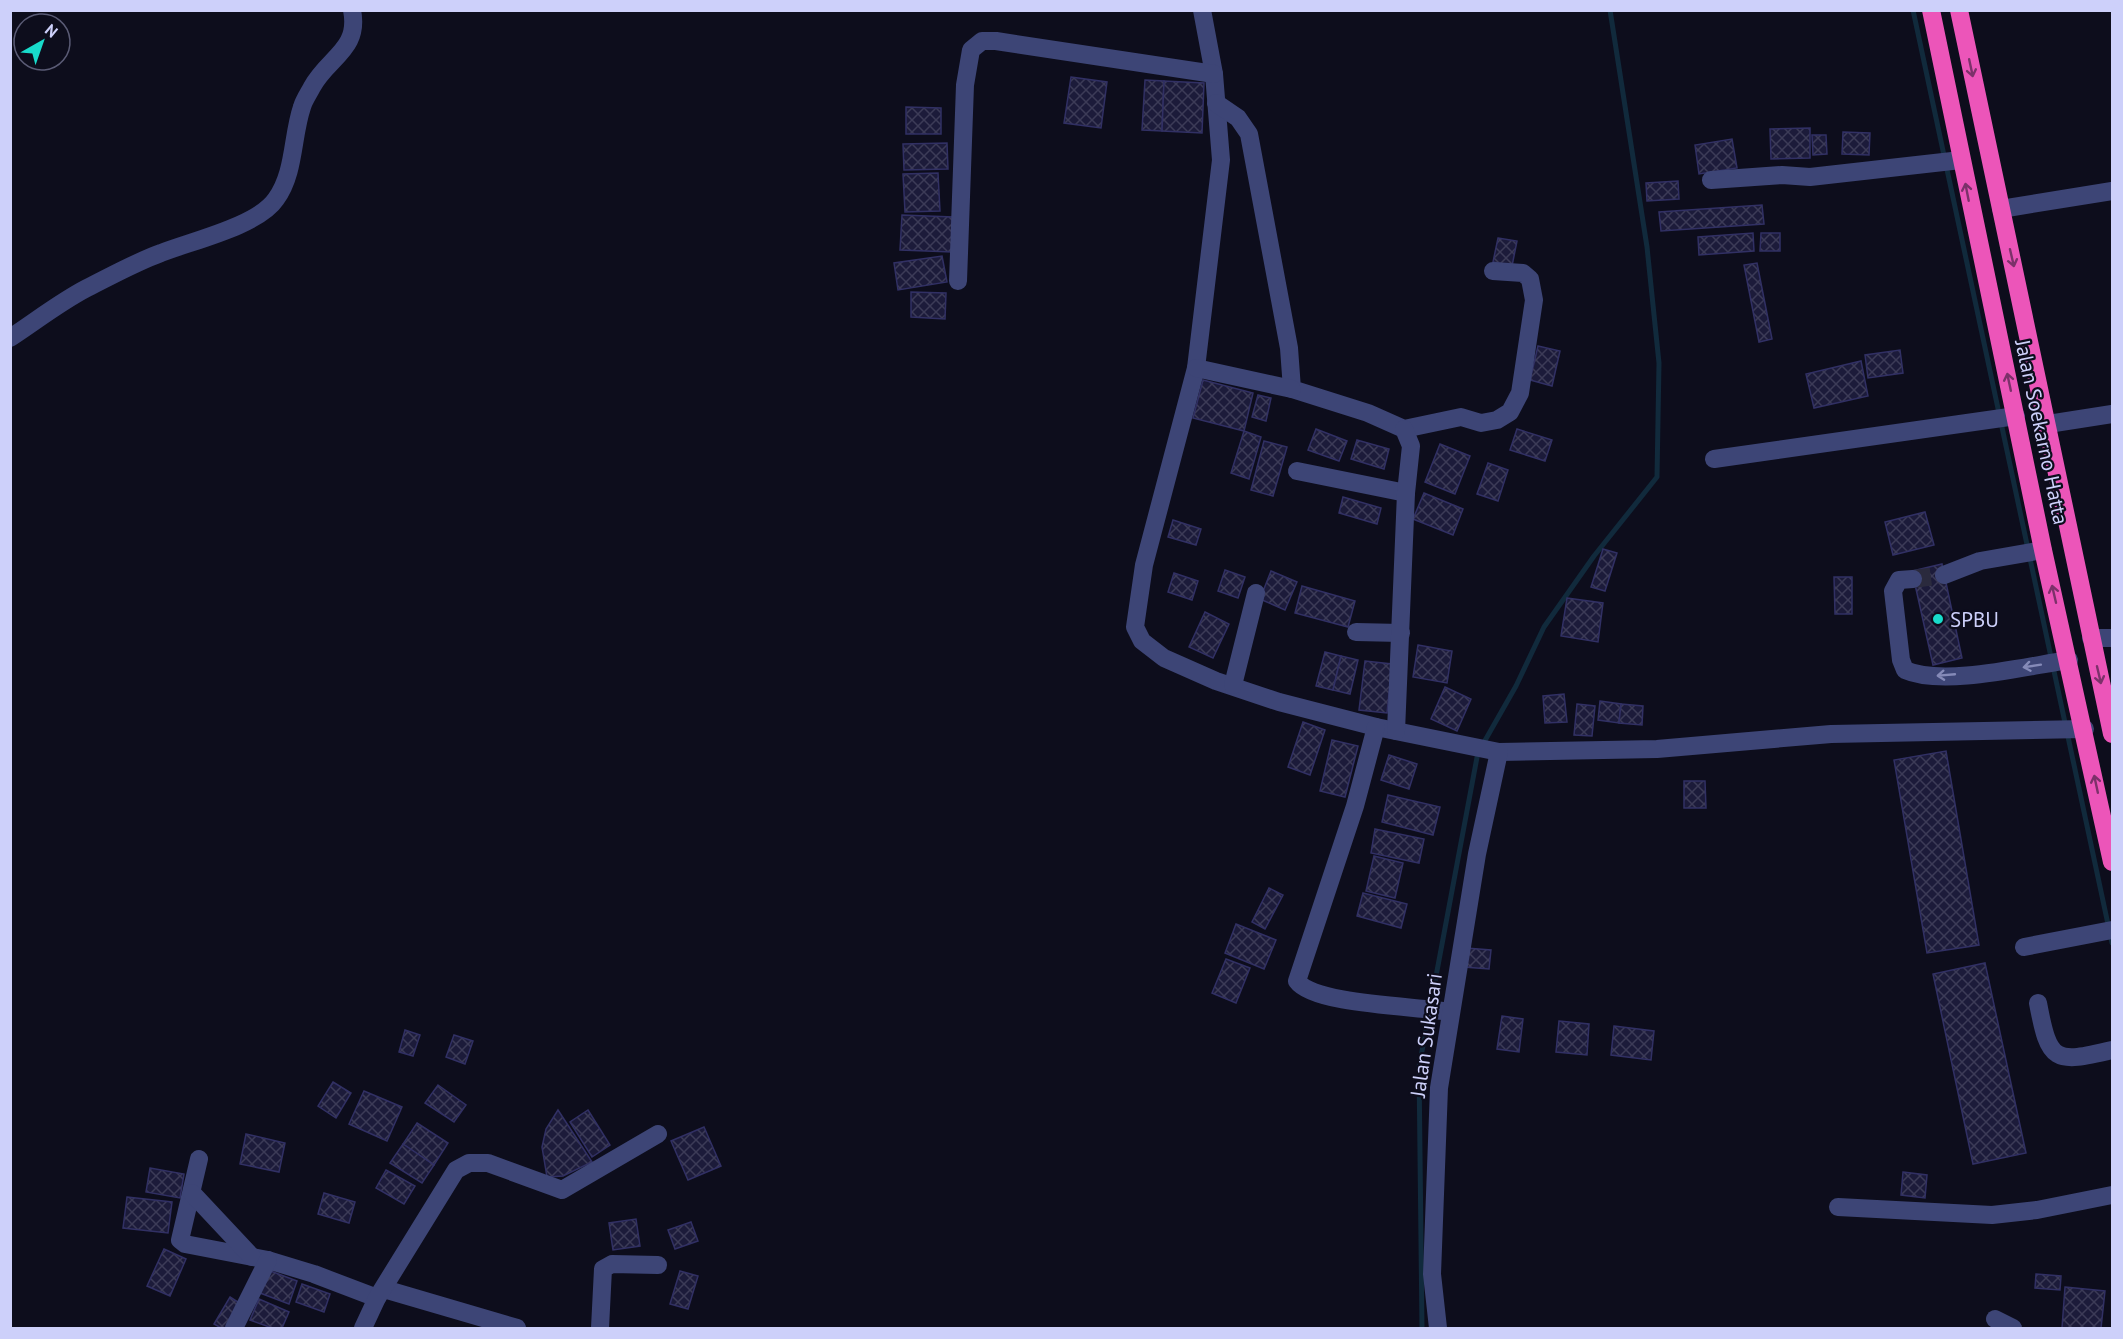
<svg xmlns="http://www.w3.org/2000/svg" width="2123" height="1339" font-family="'PT Sans',sans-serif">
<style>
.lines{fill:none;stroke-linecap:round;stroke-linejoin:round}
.stream{stroke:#112a3c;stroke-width:5}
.building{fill:url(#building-cross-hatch);stroke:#313064;stroke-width:1.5}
.minor-tunnel{stroke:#2a2a3d;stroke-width:18;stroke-dasharray:18 9;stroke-linecap:butt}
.minor{stroke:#3d4576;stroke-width:18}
.highway{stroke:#ec55b9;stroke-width:18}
.oneway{stroke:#7c316a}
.oneway2{stroke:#858ab8}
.poi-dot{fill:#18dbcb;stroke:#0d0d1c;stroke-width:2}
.labels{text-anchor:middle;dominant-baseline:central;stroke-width:4.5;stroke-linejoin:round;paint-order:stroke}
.street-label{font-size:21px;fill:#cdd0fa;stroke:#0d0d1c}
.poi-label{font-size:21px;fill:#cdd0fa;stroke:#0d0d1c;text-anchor:start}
</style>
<defs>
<pattern id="building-cross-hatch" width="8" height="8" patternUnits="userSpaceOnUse" patternTransform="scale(1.5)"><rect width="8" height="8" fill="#1c1b3a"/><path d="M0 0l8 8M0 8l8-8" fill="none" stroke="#3c3b57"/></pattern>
</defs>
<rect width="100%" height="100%" fill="#0d0d1c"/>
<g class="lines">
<g class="stream">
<path d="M1913,10L2112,943"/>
<path d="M1483,744L1516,686L1544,627L1594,556L1657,477L1659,363L1647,247L1610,10"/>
<path d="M1422,1328L1419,1067L1478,752"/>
</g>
</g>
<g class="building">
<path d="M1071,77L1107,82L1101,128L1064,123Z"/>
<path d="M1145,80L1164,81L1162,131L1142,130Z"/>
<path d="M1164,81L1204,83L1202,133L1162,131Z"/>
<path d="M906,107L941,108V134H906Z"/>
<path d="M1810,128V158L1771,159L1770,129Z"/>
<path d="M1843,132L1870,133L1869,155L1842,154Z"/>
<path d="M1812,135H1826L1827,154L1813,155Z"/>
<path d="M1732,139L1737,168L1699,174L1695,145Z"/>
<path d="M947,143L948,169L904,170L903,144Z"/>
<path d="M938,173L940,211L905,212L903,174Z"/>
<path d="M1678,181L1679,199L1647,201L1646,183Z"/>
<path d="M1762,205L1764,224L1661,231L1659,212Z"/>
<path d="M902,215L953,217L952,252L900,250Z"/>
<path d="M1753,233L1754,251L1699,255L1698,237Z"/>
<path d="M1761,233H1780V251H1760Z"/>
<path d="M1498,238L1517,241L1512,266L1493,262Z"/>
<path d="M942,256L947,282L898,290L894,263Z"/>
<path d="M1757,263L1772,339L1759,342L1744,265Z"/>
<path d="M911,292L946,293L945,319L911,317Z"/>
<path d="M1538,346L1560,351L1552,386L1530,380Z"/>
<path d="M1900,350L1903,373L1868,378L1865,355Z"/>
<path d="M1861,361L1868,396L1814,408L1806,374Z"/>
<path d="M1203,380L1253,393L1244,431L1193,418Z"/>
<path d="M1258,395L1271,398L1266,421L1252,417Z"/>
<path d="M1316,429L1347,441L1339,461L1308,450Z"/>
<path d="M1517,429L1552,440L1545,461L1510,450Z"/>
<path d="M1244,431L1261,437L1249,479L1231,473Z"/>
<path d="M1357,440L1389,449L1384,469L1351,459Z"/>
<path d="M1264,441L1287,447L1273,496L1251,490Z"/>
<path d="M1440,444L1470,456L1455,494L1425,482Z"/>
<path d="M1488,463L1508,470L1498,501L1477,494Z"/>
<path d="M1424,493L1463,509L1453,535L1413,519Z"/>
<path d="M1343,497L1381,508L1377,524L1339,513Z"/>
<path d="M1925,512L1934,545L1893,555L1885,522Z"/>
<path d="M1173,520L1201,529L1196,545L1168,537Z"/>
<path d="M1603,549L1617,553L1605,591L1591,587Z"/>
<path d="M1942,564L1962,658L1933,665L1912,571Z"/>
<path d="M1225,570L1245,577L1238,598L1218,591Z"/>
<path d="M1271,571L1297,582L1285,610L1260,599Z"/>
<path d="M1174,573L1198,581L1192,600L1168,592Z"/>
<path d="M1834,577H1852V614H1835Z"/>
<path d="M1302,586L1355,601L1348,627L1295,613Z"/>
<path d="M1567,598L1603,603L1598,642L1561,636Z"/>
<path d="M1205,612L1229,624L1213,658L1189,647Z"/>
<path d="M1418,645L1452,651L1447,683L1413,677Z"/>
<path d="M1325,652L1341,656L1333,690L1316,686Z"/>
<path d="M1341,656L1358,660L1350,694L1333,690Z"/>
<path d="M1365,661L1392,664L1387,713L1359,710Z"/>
<path d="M1445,687L1471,699L1457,731L1431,719Z"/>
<path d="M1564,694L1567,722L1545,723L1543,696Z"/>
<path d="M1600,701L1621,704L1619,723L1598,720Z"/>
<path d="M1577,704L1595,706L1592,736L1574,735Z"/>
<path d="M1621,704L1643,706L1642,725L1619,723Z"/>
<path d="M1303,722L1325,730L1310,775L1288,767Z"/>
<path d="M1332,740L1358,746L1345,797L1320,791Z"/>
<path d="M1946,751L1979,945L1927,953L1894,760Z"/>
<path d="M1389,755L1417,764L1409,789L1381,780Z"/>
<path d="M1684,781H1705L1706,808H1684Z"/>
<path d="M1388,795L1440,807L1433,835L1382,822Z"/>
<path d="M1375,829L1424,839L1419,863L1371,853Z"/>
<path d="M1374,856L1403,863L1395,898L1366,891Z"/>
<path d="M1269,888L1283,895L1265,929L1252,922Z"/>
<path d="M1363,893L1407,904L1401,928L1357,916Z"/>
<path d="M1236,924L1276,940L1264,969L1225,953Z"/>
<path d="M1466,948L1491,950L1489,969L1464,967Z"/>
<path d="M1226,959L1250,968L1236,1003L1212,993Z"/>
<path d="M1985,963L2026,1153L1973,1164L1933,974Z"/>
<path d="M1502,1016L1523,1019L1519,1052L1497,1049Z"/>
<path d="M1559,1021L1589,1024L1587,1055L1556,1052Z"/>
<path d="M1614,1026L1654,1031L1651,1060L1611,1055Z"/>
<path d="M405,1030L420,1035L413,1056L399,1052Z"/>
<path d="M454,1035L473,1041L465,1064L446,1057Z"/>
<path d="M333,1082L351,1093L336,1118L318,1106Z"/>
<path d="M438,1085L466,1105L454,1122L425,1103Z"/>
<path d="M364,1091L402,1107L387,1141L349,1124Z"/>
<path d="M558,1110L592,1162L563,1176L547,1177L542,1147L546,1129Z"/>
<path d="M588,1110L610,1145L592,1157L570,1122Z"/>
<path d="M417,1123L448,1143L434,1165L403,1144Z"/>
<path d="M704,1127L721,1166L688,1180L671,1141Z"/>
<path d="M246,1134L285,1143L279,1172L240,1164Z"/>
<path d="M403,1144L434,1165L422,1183L390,1163Z"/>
<path d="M150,1168L184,1174L180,1198L146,1192Z"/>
<path d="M386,1170L415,1186L404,1204L376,1188Z"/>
<path d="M1903,1172L1927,1175L1925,1198L1901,1195Z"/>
<path d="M324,1193L355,1202L349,1223L318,1214Z"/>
<path d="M127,1197L172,1202L168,1233L123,1228Z"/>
<path d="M636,1219L640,1246L613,1250L609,1223Z"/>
<path d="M691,1222L698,1241L675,1249L668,1230Z"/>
<path d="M164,1249L186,1259L170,1296L147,1286Z"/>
<path d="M268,1270L297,1281L289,1304L260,1293Z"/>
<path d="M680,1271L698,1276L688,1309L670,1304Z"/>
<path d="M2036,1274L2061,1276L2060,1290L2035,1288Z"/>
<path d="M302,1284L330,1294L324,1312L296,1302Z"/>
<path d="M2065,1287L2105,1291L2101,1328H2062Z"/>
<path d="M230,1297L241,1304L227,1328H221L214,1324Z"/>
<path d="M259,1299L289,1312L282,1328H272L250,1320Z"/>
</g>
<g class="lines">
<path class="minor-tunnel" d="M1913,579L1944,575"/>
<g class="minor">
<path d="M1202,10L1214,74L1221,160L1196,368L1144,565L1135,627L1142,641L1164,658L1216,681L1279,702L1376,727L1499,752L1657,749L1831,734L2085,729"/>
<path d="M1216,103L1238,118L1249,134L1289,348L1292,389L1368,413L1404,429L1461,417L1481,423L1497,420L1510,412L1520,393L1534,300L1530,279L1523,273L1493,271"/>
<path d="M1711,180L1782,175L1810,177L1961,160"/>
<path d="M2001,209L2112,191"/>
<path d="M958,281L965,85L971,50L982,41H996L1214,74"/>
<path d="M10,338C36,321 60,302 87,288C111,276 136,262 161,253C191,241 258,226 276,199C295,173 292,136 302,107C304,100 309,93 312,87C328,57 360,50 352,10"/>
<path d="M1196,368L1292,389"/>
<path d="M2048,424L2112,414"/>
<path d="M1714,459L2016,416"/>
<path d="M1297,471L1406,493"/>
<path d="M1944,575L1980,561L2043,550"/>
<path d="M1913,579L1899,580L1893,591L1901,660L1905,670C1943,687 2027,666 2069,660"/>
<path d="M1356,632L1401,633"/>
<path d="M2091,638H2112"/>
<path d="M1233,685L1256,593"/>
<path d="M1376,727L1355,806L1297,981C1314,1005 1417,1006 1450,1012"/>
<path d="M1396,731L1406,493L1411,446L1404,429"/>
<path d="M2024,947L2112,930"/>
<path d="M2038,1003C2049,1062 2054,1064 2112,1050"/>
<path d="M199,1159L180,1240L185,1244L268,1260L314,1274L377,1298"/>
<path d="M192,1193L252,1257"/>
<path d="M1838,1207L1992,1215L2037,1210L2112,1195"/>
<path d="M384,1289L517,1328"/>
<path d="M1995,1319L2013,1328"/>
<path d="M234,1328L268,1260"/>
<path d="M363,1328L377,1298L456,1170L469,1163H488L562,1190L658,1134"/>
<path d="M600,1328L603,1269L612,1264L658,1265"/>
<path d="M1438,1328L1432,1274L1439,1088L1477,854L1499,752"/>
</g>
<g class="highway">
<path d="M1931,10L2043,550L2112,862"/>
<path d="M1959,10L2112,734"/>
</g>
</g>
<defs><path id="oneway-shaft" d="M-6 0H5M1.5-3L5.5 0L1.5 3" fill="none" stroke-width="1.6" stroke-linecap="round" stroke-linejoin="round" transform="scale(1.5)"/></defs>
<g class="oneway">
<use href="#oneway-shaft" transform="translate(1971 68) rotate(78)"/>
<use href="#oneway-shaft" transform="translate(1967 192) rotate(-101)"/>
<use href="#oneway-shaft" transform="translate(2012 258) rotate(77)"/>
<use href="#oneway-shaft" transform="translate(2009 382) rotate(-102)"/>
<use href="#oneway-shaft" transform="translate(2054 594) rotate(-103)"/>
<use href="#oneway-shaft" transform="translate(2099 675) rotate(77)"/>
<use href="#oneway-shaft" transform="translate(2096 784) rotate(-102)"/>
</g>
<g class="oneway2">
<use href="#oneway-shaft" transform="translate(2032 666) rotate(171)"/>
<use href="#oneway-shaft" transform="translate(1946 675) rotate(175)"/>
</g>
<circle class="poi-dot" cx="1938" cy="619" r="6"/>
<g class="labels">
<g class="street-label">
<text transform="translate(2042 432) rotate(78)">Jalan Soekarno Hatta</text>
<text transform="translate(1426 1035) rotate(-82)">Jalan Sukasari</text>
</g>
<g class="poi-label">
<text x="1950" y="619">SPBU</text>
</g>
</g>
<rect width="2123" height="1339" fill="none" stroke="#cdd0fa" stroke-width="24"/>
<g transform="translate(42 42) rotate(40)"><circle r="28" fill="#0d0d1c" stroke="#5a5b75" stroke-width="1.5"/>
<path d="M0-4.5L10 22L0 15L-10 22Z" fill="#18dbcb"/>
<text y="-9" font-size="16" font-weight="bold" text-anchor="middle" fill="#cdd0fa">N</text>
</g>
</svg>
